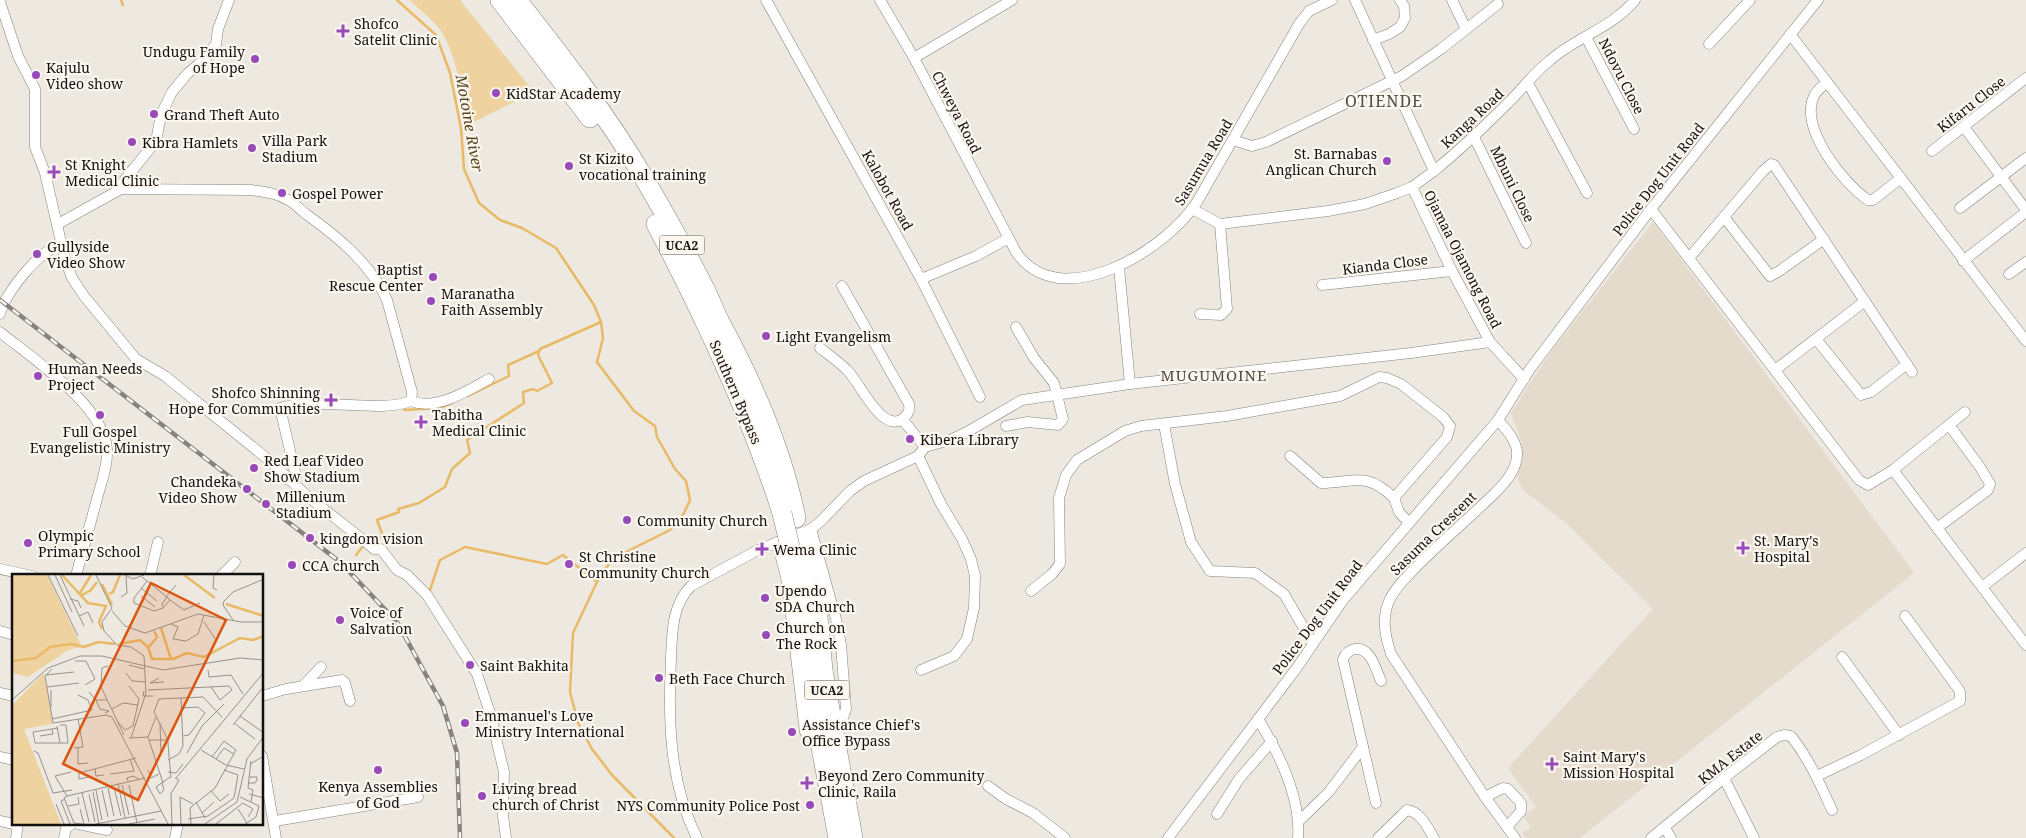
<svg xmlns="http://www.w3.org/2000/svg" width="2026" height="838" font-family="'Noto Serif',serif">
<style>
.built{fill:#e4dbcc}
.green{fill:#eed2a0}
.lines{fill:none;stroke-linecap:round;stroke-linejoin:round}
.stream{stroke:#e9ba65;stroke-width:2.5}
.street-casing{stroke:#87827b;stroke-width:11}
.highway-casing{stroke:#87827b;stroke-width:20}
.street{stroke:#fff;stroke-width:10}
.highway{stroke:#fff;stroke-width:19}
.rail-casing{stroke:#86827d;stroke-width:4.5}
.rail{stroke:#fbf6ee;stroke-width:2.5;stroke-dasharray:8;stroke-linecap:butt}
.highway-bridge-casing{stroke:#87827b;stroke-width:20;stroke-linecap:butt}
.highway-bridge{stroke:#fff;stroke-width:19}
.poi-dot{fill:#9849ba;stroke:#fbf6ee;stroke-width:2}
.labels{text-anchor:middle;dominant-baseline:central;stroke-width:4.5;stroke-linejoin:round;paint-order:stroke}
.shield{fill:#fbf6ee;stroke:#595652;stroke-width:1}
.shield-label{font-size:12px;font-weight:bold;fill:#13110f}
.poi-label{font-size:14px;fill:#13110f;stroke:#fbf6ee;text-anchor:start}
.street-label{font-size:14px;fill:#13110f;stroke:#fbf6ee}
.water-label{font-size:15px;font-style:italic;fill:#56431e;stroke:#fbf6ee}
.neighbourhood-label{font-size:15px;letter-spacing:1px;fill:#4f4b45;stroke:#fbf6ee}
.quarter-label{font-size:16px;letter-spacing:1px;fill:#4f4b45;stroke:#fbf6ee}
.inset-river{fill:none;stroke:#e9ba65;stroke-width:2.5}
.inset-road{fill:none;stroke:#96928c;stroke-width:1}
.view{fill:#dd550c;fill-opacity:0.15;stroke:#dd550c;stroke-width:2.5}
.inset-edge{fill:none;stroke:#13110f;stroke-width:2.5}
</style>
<rect width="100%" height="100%" fill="#ede8e0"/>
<path class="built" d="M1653,222L1914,573L1580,838H1526L1522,833L1531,827L1523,816L1536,807L1508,768L1653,609L1566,523L1523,490L1516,474L1522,444L1511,413L1550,353Z"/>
<path class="green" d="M410,0H460L534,92L466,126C464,99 456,53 441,31C433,19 419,10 410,0Z"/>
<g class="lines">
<g class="stream">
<path d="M121,0L123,5"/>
<path d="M397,0L436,35L450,73L461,128L464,169L479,203L500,220L522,228L556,248L594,305L601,322L603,338L597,362L634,411L655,426L657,437L675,469L686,481L690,500L684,513L670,530L612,559L597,582L573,633L570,692L578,723L592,749L612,775L674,838"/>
<path d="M468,396L509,376L508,365L539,351"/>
<path d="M254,407L277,406"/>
<path d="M402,407L405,410L439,408L452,403"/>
<path d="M369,542L383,536L377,520L399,512L398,509L419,503L445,487L452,469L470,453L467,440L524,403L523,392L533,389L537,391L552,383L538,355L540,349L601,322"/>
<path d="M356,555L364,545"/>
<path d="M429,593L440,560L465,547L547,564L563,555L597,582"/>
</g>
<g class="street-casing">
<g id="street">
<path d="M766,0L921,279L980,397"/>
<path d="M880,0L914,58L1016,252C1060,316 1166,250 1197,202L1299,24L1309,11L1332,0"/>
<path d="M1452,0L1466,29"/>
<path d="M0,2L18,56L35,89V147L45,173L65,259L72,278L84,296L136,359L165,376L270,461L306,495L367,543L374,549H381L397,570L407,575L427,595L477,674L490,713L504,772L503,816L506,838"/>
<path d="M1790,34L2026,341"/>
<path d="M1586,37L1634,129"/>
<path d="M1373,40L1389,34L1400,27L1405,18L1404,6L1400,0"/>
<path d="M1709,44L1750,0"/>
<path d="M914,58L1012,0"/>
<path d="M1827,82C1823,86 1817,90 1814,96C1799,128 1843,183 1868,200H1873L1901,178"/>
<path d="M1528,83L1587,193"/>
<path d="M1964,127L2026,210"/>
<path d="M1474,137L1526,243"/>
<path d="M1233,140L1252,146L1266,142L1402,76L1441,49L1498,4"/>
<path d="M1932,151L2026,78"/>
<path d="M1434,171C1461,149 1486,125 1510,101C1523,88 1534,73 1548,62C1575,37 1611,29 1635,0"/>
<path d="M1412,187L1452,271L1490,342L1524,379"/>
<path d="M121,189L123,182L156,141L161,115L172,92L187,74L206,58L216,44L218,29L229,0"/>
<path d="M1960,208L2026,158"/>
<path d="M1192,209L1220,224L1328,211L1365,204L1397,193L1412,187L1434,171L1355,0"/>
<path d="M1651,209L1859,480L1868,485L1893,470L2026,645"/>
<path d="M1724,217L1770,276L1778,272L1824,239"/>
<path d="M58,224L121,189L251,190C264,192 277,193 288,200C295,203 300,210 306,214C338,237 371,264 387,300L412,392L411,401C378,414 317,396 280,408L296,476L289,480"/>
<path d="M1689,258L1763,171L1771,164L1774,165L1912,372"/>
<path d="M1963,261L2026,212"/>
<path d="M1119,267L1130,384"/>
<path d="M2009,274L2026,262"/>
<path d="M921,279L976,256L1007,239"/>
<path d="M1322,285L1452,271"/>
<path d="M0,314C4,294 41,248 61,245"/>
<path d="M1200,314L1221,315L1227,309L1220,224"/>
<path d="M0,332C33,359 105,406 107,450C108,464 102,481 98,495C91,522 83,549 76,576"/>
<path d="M1816,339L1861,395L1871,392L1907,364"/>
<path d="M820,348C829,355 839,362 847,370C860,382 882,436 904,418C909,413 910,410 909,404L842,286"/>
<path d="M1775,370L1865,301"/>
<path d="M411,401C436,411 467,391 489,379"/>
<path d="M902,419L925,447"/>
<path d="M1164,424L1175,484L1191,542L1210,571L1255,573L1284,594L1313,644"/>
<path d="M1006,426L1028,422L1058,425L1063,419L1054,383L1034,358L1016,327"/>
<path d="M918,456L941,504L962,539L971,559L975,576L974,608L967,639L954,656L921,670"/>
<path d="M1290,456L1321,483C1354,483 1365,470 1394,498"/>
<path d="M1893,470L1965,412"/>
<path d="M1937,528L1988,490L1990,484L1980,467L1949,425"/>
<path d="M811,529L836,619L841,645L846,709L837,735"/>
<path d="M777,542L787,581L805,732"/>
<path d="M0,569L32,576"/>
<path d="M150,576L158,542"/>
<path d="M221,576L235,562"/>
<path d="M1982,587L2026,553"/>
<path d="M1031,591L1052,574L1060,564L1059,498L1066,475L1077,460L1125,431L1141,426L1227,416L1340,396L1379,377L1387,378L1401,384L1443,417L1450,426L1447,437L1394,498L1399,512L1409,523"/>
<path d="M0,631L14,635"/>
<path d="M1842,657L1899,735"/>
<path d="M304,685L321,667"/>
<path d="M0,693L14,696"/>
<path d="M262,696L286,689L342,680L345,683L350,701"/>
<path d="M1258,719C1279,753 1301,797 1298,838"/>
<path d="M1363,747L1376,803"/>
<path d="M262,756L276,838"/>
<path d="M0,757L14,760"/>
<path d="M1817,776L1861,755L1960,701V692L1957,687L1905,616"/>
<path d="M1724,778L1754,838"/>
<path d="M988,786L1006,799L1033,813L1065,838"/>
<path d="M1485,797L1503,788L1508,789L1521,803V811L1507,827"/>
<path d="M1217,814L1239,779L1272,741"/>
<path d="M0,821L14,824"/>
<path d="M275,821L418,797"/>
<path d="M1299,821L1328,793L1363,747L1343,660C1345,654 1349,650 1355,649C1371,647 1376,670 1381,681"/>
<path d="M78,824L107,830"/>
<path d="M1665,828L1671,838"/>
<path d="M16,838L18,824"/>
<path d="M64,838L66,828L72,824"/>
<path d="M175,838L178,824"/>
<path d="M697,838C669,782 668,719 671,658C672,632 672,605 691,586L758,550L811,529L820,522L850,491L864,481L918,456L925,447L950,440L967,432L1022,400L1130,384L1411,353L1490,342"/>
<path d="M1168,838L1296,669L1343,600L1498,420"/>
<path d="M1378,838L1407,810C1421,812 1427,827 1434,838"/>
<path d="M1515,838L1485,797L1391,654C1385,636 1381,617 1390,599C1396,586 1407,577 1416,567C1441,542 1468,519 1494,494C1505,483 1518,469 1517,452C1516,440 1506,429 1498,420L1530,369L1651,209L1818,0"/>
<path d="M1651,838L1724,778L1777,737L1784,735L1791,736C1809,759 1820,784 1832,810"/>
</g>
</g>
<g class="highway-casing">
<g id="highway">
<path d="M500,0L590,118"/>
<path d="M517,0C562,57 607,115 644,178C665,214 685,250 704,287C710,298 714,311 720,322C753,383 782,448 796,518"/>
<path d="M656,224C705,317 750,413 782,513"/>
<path d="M801,541L816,596L823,670L853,838"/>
<path d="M790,547L803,614L817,726L838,838"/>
</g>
</g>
<use href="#street" class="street"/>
<use href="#highway" class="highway"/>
<g class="rail-casing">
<path id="rail" d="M0,300L340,562L397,622L443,706L457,753L460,838"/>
</g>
<use href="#rail" class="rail"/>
<g class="highway-bridge-casing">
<path id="highway-bridge" d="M782,513L790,547"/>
</g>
<use href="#highway-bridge" class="highway-bridge"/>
</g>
<g class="poi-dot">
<path d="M340.5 23.5h5v5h5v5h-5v5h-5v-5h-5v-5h5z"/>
<circle cx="255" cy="59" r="5"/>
<circle cx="36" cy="75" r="5"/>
<circle cx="496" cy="93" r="5"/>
<circle cx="154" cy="114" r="5"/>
<circle cx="132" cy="142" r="5"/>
<circle cx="252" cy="148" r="5"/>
<circle cx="1387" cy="161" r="5"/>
<circle cx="569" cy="166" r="5"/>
<path d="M51.5 164.5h5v5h5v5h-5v5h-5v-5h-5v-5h5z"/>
<circle cx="282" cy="193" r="5"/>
<circle cx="37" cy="254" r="5"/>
<circle cx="433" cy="277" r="5"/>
<circle cx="431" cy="301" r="5"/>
<circle cx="766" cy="336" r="5"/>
<circle cx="38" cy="376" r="5"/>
<path d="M328.5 392.5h5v5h5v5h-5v5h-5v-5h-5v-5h5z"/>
<circle cx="100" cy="415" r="5"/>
<path d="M418.5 414.5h5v5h5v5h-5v5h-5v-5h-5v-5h5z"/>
<circle cx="910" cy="439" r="5"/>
<circle cx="254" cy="468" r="5"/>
<circle cx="247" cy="489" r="5"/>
<circle cx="266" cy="504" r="5"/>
<circle cx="627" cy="520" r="5"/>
<circle cx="310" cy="538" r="5"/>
<circle cx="28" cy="543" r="5"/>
<path d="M1740.5 540.5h5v5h5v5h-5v5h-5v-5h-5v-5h5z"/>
<path d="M759.5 541.5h5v5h5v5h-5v5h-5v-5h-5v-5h5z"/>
<circle cx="569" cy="564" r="5"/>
<circle cx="292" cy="565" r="5"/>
<circle cx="765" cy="598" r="5"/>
<circle cx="340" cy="620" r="5"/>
<circle cx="766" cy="635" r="5"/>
<circle cx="470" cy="665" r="5"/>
<circle cx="659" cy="678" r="5"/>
<circle cx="465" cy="723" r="5"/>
<circle cx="792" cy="732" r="5"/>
<path d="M1549.5 756.5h5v5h5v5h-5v5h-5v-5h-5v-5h5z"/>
<circle cx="378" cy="770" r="5"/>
<path d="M804.5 775.5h5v5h5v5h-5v5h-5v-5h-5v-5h5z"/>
<circle cx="482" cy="796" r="5"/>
<circle cx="810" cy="805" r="5"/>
</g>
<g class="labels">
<g class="shield">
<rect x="659.5" y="235.5" width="45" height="19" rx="4"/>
<rect x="804.5" y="680.5" width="45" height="19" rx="4"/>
</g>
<g class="shield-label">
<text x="682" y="245">UCA2</text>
<text x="827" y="690">UCA2</text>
</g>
<g class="poi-label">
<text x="354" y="23">Shofco<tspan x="354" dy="16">Satelit Clinic</tspan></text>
<text x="245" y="51" text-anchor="end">Undugu Family<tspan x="245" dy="16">of Hope</tspan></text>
<text x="46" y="67">Kajulu<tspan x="46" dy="16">Video show</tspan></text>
<text x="506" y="93">KidStar Academy</text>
<text x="164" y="114">Grand Theft Auto</text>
<text x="262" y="140">Villa Park<tspan x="262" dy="16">Stadium</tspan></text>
<text x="142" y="142">Kibra Hamlets</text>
<text x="1377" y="153" text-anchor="end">St. Barnabas<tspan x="1377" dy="16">Anglican Church</tspan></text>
<text x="579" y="158">St Kizito<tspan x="579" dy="16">vocational training</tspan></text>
<text x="65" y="164">St Knight<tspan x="65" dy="16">Medical Clinic</tspan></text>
<text x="292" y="193">Gospel Power</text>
<text x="47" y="246">Gullyside<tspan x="47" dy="16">Video Show</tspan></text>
<text x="423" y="269" text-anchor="end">Baptist<tspan x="423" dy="16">Rescue Center</tspan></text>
<text x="441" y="293">Maranatha<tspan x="441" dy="16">Faith Assembly</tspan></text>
<text x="776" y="336">Light Evangelism</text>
<text x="48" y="368">Human Needs<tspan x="48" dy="16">Project</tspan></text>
<text x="320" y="392" text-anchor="end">Shofco Shinning<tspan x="320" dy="16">Hope for Communities</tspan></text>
<text x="432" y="414">Tabitha<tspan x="432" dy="16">Medical Clinic</tspan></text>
<text x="100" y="431" text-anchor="middle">Full Gospel<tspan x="100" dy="16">Evangelistic Ministry</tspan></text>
<text x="920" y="439">Kibera Library</text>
<text x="264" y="460">Red Leaf Video<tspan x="264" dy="16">Show Stadium</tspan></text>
<text x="237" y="481" text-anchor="end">Chandeka<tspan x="237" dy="16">Video Show</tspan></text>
<text x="276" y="496">Millenium<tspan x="276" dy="16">Stadium</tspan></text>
<text x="637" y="520">Community Church</text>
<text x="38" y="535">Olympic<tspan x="38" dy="16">Primary School</tspan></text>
<text x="320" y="538">kingdom vision</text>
<text x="1754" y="540">St. Mary's<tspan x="1754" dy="16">Hospital</tspan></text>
<text x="773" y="549">Wema Clinic</text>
<text x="579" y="556">St Christine<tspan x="579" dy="16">Community Church</tspan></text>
<text x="302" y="565">CCA church</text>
<text x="775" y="590">Upendo<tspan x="775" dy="16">SDA Church</tspan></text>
<text x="350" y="612">Voice of<tspan x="350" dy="16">Salvation</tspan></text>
<text x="776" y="627">Church on<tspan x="776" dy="16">The Rock</tspan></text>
<text x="480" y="665">Saint Bakhita</text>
<text x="669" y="678">Beth Face Church</text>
<text x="475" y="715">Emmanuel's Love<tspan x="475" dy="16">Ministry International</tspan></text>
<text x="802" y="724">Assistance Chief's<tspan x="802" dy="16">Office Bypass</tspan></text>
<text x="1563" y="756">Saint Mary's<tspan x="1563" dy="16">Mission Hospital</tspan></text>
<text x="818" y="775">Beyond Zero Community<tspan x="818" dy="16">Clinic, Raila</tspan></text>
<text x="378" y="786" text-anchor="middle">Kenya Assemblies<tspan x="378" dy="16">of God</tspan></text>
<text x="492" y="788">Living bread<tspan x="492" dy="16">church of Christ</tspan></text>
<text x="800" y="805" text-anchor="end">NYS Community Police Post</text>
</g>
<g class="street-label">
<text transform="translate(1622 76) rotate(63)">Ndovu Close</text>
<text transform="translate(1971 104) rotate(-38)">Kifaru Close</text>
<text transform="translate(957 112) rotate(63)">Chweya Road</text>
<text transform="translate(1472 118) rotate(-43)">Kanga Road</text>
<text transform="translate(1203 162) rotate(-59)">Sasumua Road</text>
<text transform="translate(1658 179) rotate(-52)">Police Dog Unit Road</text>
<text transform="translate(1513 184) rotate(64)">Mbuni Close</text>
<text transform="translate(888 190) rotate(61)">Kalobot Road</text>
<text transform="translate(1463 259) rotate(63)">Ojamaa Ojamong Road</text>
<text transform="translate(1385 264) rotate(-7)">Kianda Close</text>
<text transform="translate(736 392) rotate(67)">Southern Bypass</text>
<text transform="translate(1433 533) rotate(-44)">Sasuma Crescent</text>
<text transform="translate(1317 617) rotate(-53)">Police Dog Unit Road</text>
<text transform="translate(1730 757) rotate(-38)">KMA Estate</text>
</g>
<g class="water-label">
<text transform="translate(470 123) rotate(80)">Motoine River</text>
</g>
<g class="neighbourhood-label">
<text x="1214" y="375">MUGUMOINE</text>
</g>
<g class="quarter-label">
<text x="1384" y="101">OTIENDE</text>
</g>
</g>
<g transform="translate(12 574)">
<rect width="251" height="251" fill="#ede8e0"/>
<path d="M0,1H35L69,71L81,70L56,76L16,103L0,99ZM32,99L41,150L12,155L49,250H0V131Z" fill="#eed2a0"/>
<path class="inset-river" d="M50,1L76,29L94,32L87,48L90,55M172,1L203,24M90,10L100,31M68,19L79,1M97,20L101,18L108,1M70,21L79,16L85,8M214,30L252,42M149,54L159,85M107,70L128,66L136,73L140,85H161L175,79L192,83L228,64L241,66L252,62M137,73L145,63L142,57M0,87L24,84L38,73L59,70L72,73L86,68L103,70"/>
<path class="inset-road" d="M36,1L66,62M43,1L60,38M48,1L72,52M84,1L100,34L90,48L92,57L105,71L119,73L132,82L134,119L119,164M113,1L121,5L132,1M202,1L201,14L205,16M130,3L155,23M135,7L122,24V29L142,37L151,34L158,26L155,23L150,30L151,33M129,14L145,27M129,22L143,33M109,23L115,19L114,2M154,23L164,11M58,25L66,27L69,34M158,26L172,36L188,29M100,37L113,52L133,59L186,40L229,48H252M67,42L76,38L81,49M221,46L211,31L212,27L221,18L252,5M192,48L204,66M159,50L166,53L161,65L174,67L186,60L192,41M63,87H74L83,105L73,111M117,91L132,95M96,92L90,94L89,113L112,161M40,95L33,102L41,149L94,141L100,143L156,250M196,96L197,103L219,101L231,120M114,99L120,107L134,108M34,101L62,98M147,104L138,109L152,108M35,113L67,109M136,116L217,112L220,116L208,126L199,113M132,117L131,122H141M77,118L84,126H95M0,126L36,94L68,82H90L151,96L228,84L252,86M84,126L88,135L97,137L93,139M39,133V116M170,134L186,133L193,139L177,161L171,162M100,135L111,129L126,131M228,142L252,159M40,145L80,136L76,126L66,121M106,148L113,156L121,152L127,125L117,112M222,149L243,165M148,150L149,179M221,151L252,112M45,152L48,169M46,154L21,158L23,169H56L54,151H48M28,162L41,160L40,155M136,163L144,143M117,164L136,163L137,166H156V170M137,166L151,209M156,166L142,138L147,125L191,123L210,143M156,170L159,204M62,174L71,173L66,145M66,174V190L76,189M189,176L214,191L232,195M22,177L26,179L41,219L60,216M175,179L190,152L212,130M204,185L212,174L222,180M156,186L167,180L171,172L169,124M238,190L252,182M83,195L84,202L92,201M136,196L139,204L147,200M59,198L43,202L55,222L133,204M156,198L164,199L171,190M98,200L122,197L118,185M77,203L67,205V199L124,184M164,204L252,98M116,207L115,204L121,202L127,205M106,209L113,244M150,209L152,216L148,220L144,213L158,203M236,209H243L245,206V203H237M110,211L117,241M117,211L125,249M102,213L109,242M96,214L102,242M84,216L90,246M90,216L96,243M199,217L208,227L217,220M81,218L87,250M70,219L77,248M77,220L83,248M237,220L252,224M55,222L52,224L62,249L70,250M228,223L247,232M53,225L49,227L58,250M184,228L193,244M239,228L241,216L236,214L239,187M44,230L52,250M56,232L67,230L66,223M68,235L72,250M226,235L235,249M190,239L202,228M176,245L196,242L222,224L226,201L212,196M84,250L149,237M117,250L143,245M160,250L159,220L167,206L163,204M169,250L168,223L181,230M179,250L178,234L203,214L224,176L212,167L200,183M193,250L225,228L235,185L252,162M204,250L231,229L241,235L236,243M233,250L244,243L247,232"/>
<path class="view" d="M139,9L214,46L126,226L51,190Z"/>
<rect width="251" height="251" class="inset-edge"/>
</g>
</svg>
